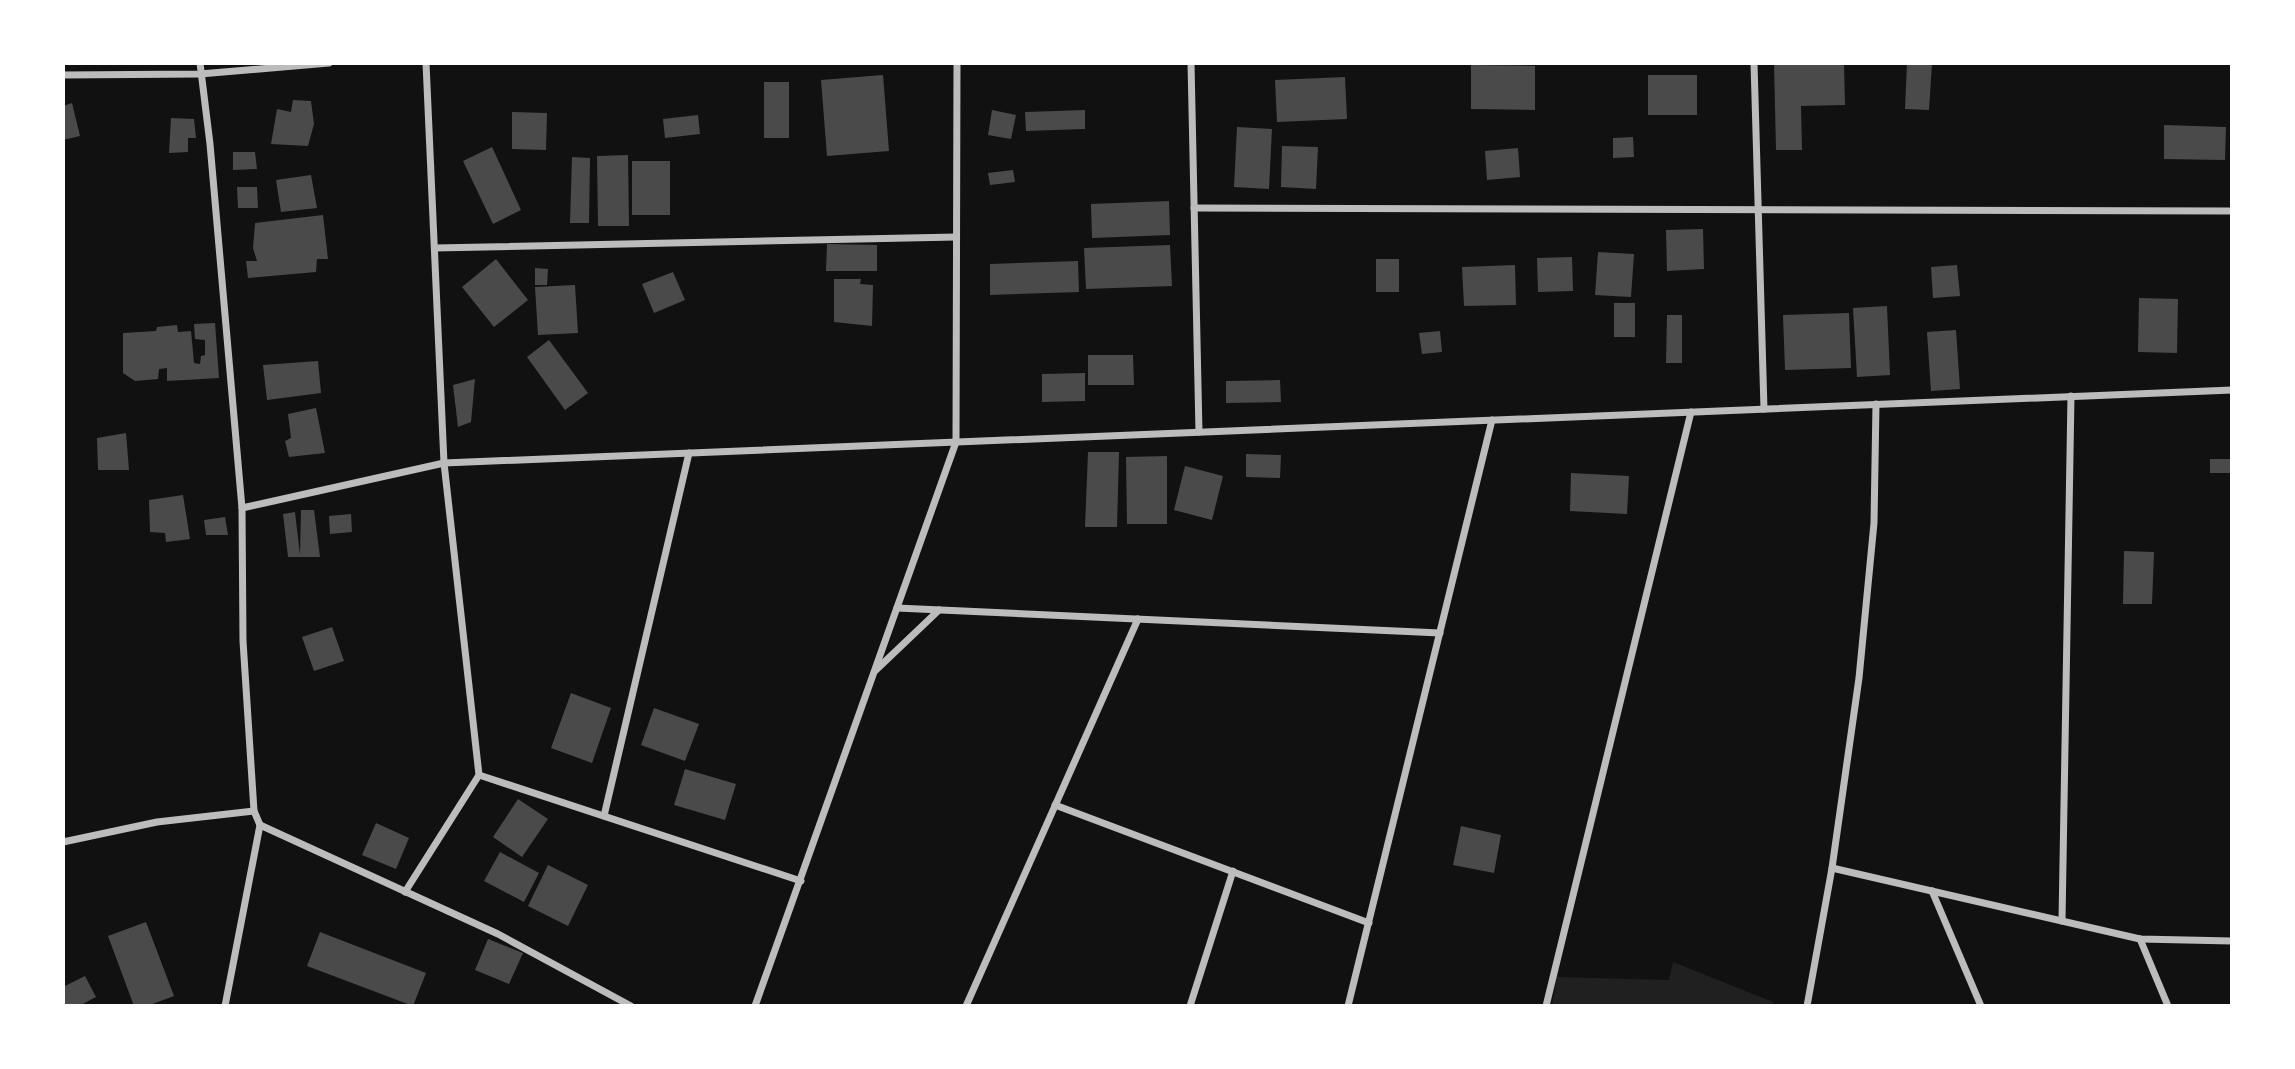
<svg xmlns="http://www.w3.org/2000/svg" width="2295" height="1069" font-family="'DM Sans',sans-serif">
<style>
.green{fill:#202020}
.building{fill:#4a4a4a}
.lines{fill:none;stroke-linecap:round;stroke-linejoin:round}
.minor{stroke:#bcbcbc;stroke-width:7}
</style>
<rect width="100%" height="100%" fill="#111"/>
<path class="green" d="M1673,962L1773,1002L1772,1006H1552L1557,977L1669,980Z"/>
<g class="building">
<path d="M1774,63H1844L1845,105L1801,106L1802,150H1776Z"/>
<path d="M1907,63L1932,64L1929,110L1905,109Z"/>
<path d="M1471,65L1535,66V110L1471,109Z"/>
<path d="M883,75L889,151L827,156L821,80Z"/>
<rect x="1648" y="75" width="49" height="40"/>
<path d="M1345,77L1347,119L1277,122L1275,80Z"/>
<rect x="764" y="82" width="25" height="56"/>
<path d="M293,100L311,101L314,124L308,146L271,144L277,109L291,112Z"/>
<path d="M72,103L80,136L63,140V106Z"/>
<path d="M992,110L1016,115L1011,139L988,135Z"/>
<path d="M1085,110V129L1026,131L1025,112Z"/>
<path d="M512,112L547,113L546,150L512,149Z"/>
<path d="M698,115L700,134L665,138L663,119Z"/>
<path d="M171,118L194,119L196,138H188V152L169,153Z"/>
<path d="M2164,125L2226,127L2225,160L2164,159Z"/>
<path d="M1237,127L1272,129L1269,189L1234,187Z"/>
<path d="M1633,137L1634,157L1613,158V138Z"/>
<path d="M1282,146L1318,147L1316,189L1281,187Z"/>
<path d="M492,147L521,210L493,224L463,161Z"/>
<path d="M1518,148L1520,177L1487,180L1485,151Z"/>
<path d="M233,152H255L257,169L233,170Z"/>
<path d="M628,155L629,226H598L597,156Z"/>
<path d="M572,157L590,158L589,223H570Z"/>
<rect x="632" y="161" width="38" height="54"/>
<path d="M1013,170L1015,182L990,185L988,173Z"/>
<path d="M311,175L317,208L281,212L276,180Z"/>
<path d="M237,187H257L258,208H238Z"/>
<path d="M1169,201L1170,235L1092,238L1091,204Z"/>
<path d="M323,215L328,259H317L316,272L248,278L246,261H257L253,248L255,223Z"/>
<path d="M1703,229L1704,269L1667,271L1666,230Z"/>
<path d="M827,244L877,245V271H826Z"/>
<path d="M1170,245L1172,286L1086,289L1084,248Z"/>
<path d="M1598,252L1634,254L1631,297L1595,295Z"/>
<path d="M1572,257L1573,291L1538,292L1537,258Z"/>
<path d="M496,259L528,300L494,327L462,287Z"/>
<rect x="1376" y="259" width="23" height="33"/>
<path d="M1078,261L1079,292L990,295V264Z"/>
<path d="M1515,265L1516,305L1464,306L1462,267Z"/>
<path d="M1957,265L1960,296L1933,298L1931,267Z"/>
<path d="M535,268L548,269L547,285H535Z"/>
<path d="M673,272L685,300L654,313L642,284Z"/>
<path d="M834,279H861L860,284L873,285L872,326L834,322Z"/>
<path d="M575,285L578,333L538,335L535,287Z"/>
<path d="M2139,298L2178,299L2177,353L2138,352Z"/>
<rect x="1614" y="303" width="21" height="34"/>
<path d="M1887,306L1890,375L1857,377L1853,308Z"/>
<path d="M1849,313L1851,368L1785,370L1783,315Z"/>
<path d="M1667,315H1682V363H1666Z"/>
<path d="M215,323L219,378L167,381V368L159,369L158,379L135,381L123,373V333L156,331L157,327L177,325L178,332L191,331L194,363L200,364L201,356L205,355V340L195,339L194,324Z"/>
<path d="M1956,330L1960,389L1931,391L1927,332Z"/>
<path d="M1440,331L1442,352L1422,354L1419,333Z"/>
<path d="M549,340L588,393L565,410L527,357Z"/>
<path d="M1088,355H1133L1134,385H1088Z"/>
<path d="M318,361L321,393L267,400L263,365Z"/>
<path d="M1085,373V401L1042,402V374Z"/>
<path d="M475,379L471,422L458,427L453,385Z"/>
<path d="M1280,380L1281,402L1226,403V381Z"/>
<path d="M316,408L325,453L289,457L285,441L291,438L288,414Z"/>
<path d="M126,433L129,470H98L97,438Z"/>
<path d="M1088,452H1119L1117,527H1085Z"/>
<path d="M1246,454L1281,455L1280,478L1246,477Z"/>
<path d="M1167,456V524H1127L1126,457Z"/>
<rect x="2210" y="459" width="22" height="14"/>
<path d="M1185,466L1223,476L1212,520L1174,510Z"/>
<path d="M1571,473L1629,476L1627,514L1570,511Z"/>
<path d="M183,495L190,539L166,542L165,533L150,532L149,500Z"/>
<path d="M301,510H314L320,557H288L283,514L295,512L300,555Z"/>
<path d="M351,514L352,532L330,534L329,516Z"/>
<path d="M225,517L228,535H206L204,520Z"/>
<path d="M2124,551L2154,552L2152,604H2123Z"/>
<path d="M332,627L344,661L314,671L302,637Z"/>
<path d="M571,693L611,708L592,763L551,748Z"/>
<path d="M654,708L699,724L685,761L641,745Z"/>
<path d="M685,769L736,784L725,820L674,805Z"/>
<path d="M518,799L548,819L522,857L493,837Z"/>
<path d="M376,823L409,838L396,869L362,855Z"/>
<path d="M1461,826L1501,835L1494,873L1453,865Z"/>
<path d="M500,852L539,873L524,902L484,881Z"/>
<path d="M548,865L588,885L568,926L528,906Z"/>
<path d="M146,922L174,996L147,1006H134L108,936Z"/>
<path d="M320,932L426,973L413,1006L307,966Z"/>
<path d="M488,939L523,953L509,984L475,970Z"/>
<path d="M85,976L96,997L79,1006H63V987Z"/>
</g>
<g class="lines">
<g class="minor">
<path d="M200,63L210,144L242,508L243,641L254,811L260,825L225,1006"/>
<path d="M1191,63L1199,432"/>
<path d="M1754,63L1764,409"/>
<path d="M63,75L200,74L329,63"/>
<path d="M1194,208L2232,211"/>
<path d="M435,248L956,237"/>
<path d="M242,508L444,463L2232,390"/>
<path d="M897,608L1440,633"/>
<path d="M876,670L939,610"/>
<path d="M479,775L801,881"/>
<path d="M1055,805L1369,923"/>
<path d="M604,816L689,453"/>
<path d="M260,825L498,934L631,1006"/>
<path d="M63,842L157,822L254,811"/>
<path d="M1832,868L2140,939L2232,941"/>
<path d="M1932,891L1981,1006"/>
<path d="M405,892L479,775L444,463L426,63"/>
<path d="M2062,921L2071,396"/>
<path d="M2140,939L2168,1006"/>
<path d="M755,1006L956,442L957,63"/>
<path d="M966,1006L1138,619"/>
<path d="M1190,1006L1233,871"/>
<path d="M1348,1006L1492,420"/>
<path d="M1546,1006L1691,412"/>
<path d="M1807,1006L1832,868L1859,678L1874,523L1876,404"/>
</g>
</g>
<rect width="2295" height="1069" fill="none" stroke="#ffffff" stroke-width="130"/>
</svg>
